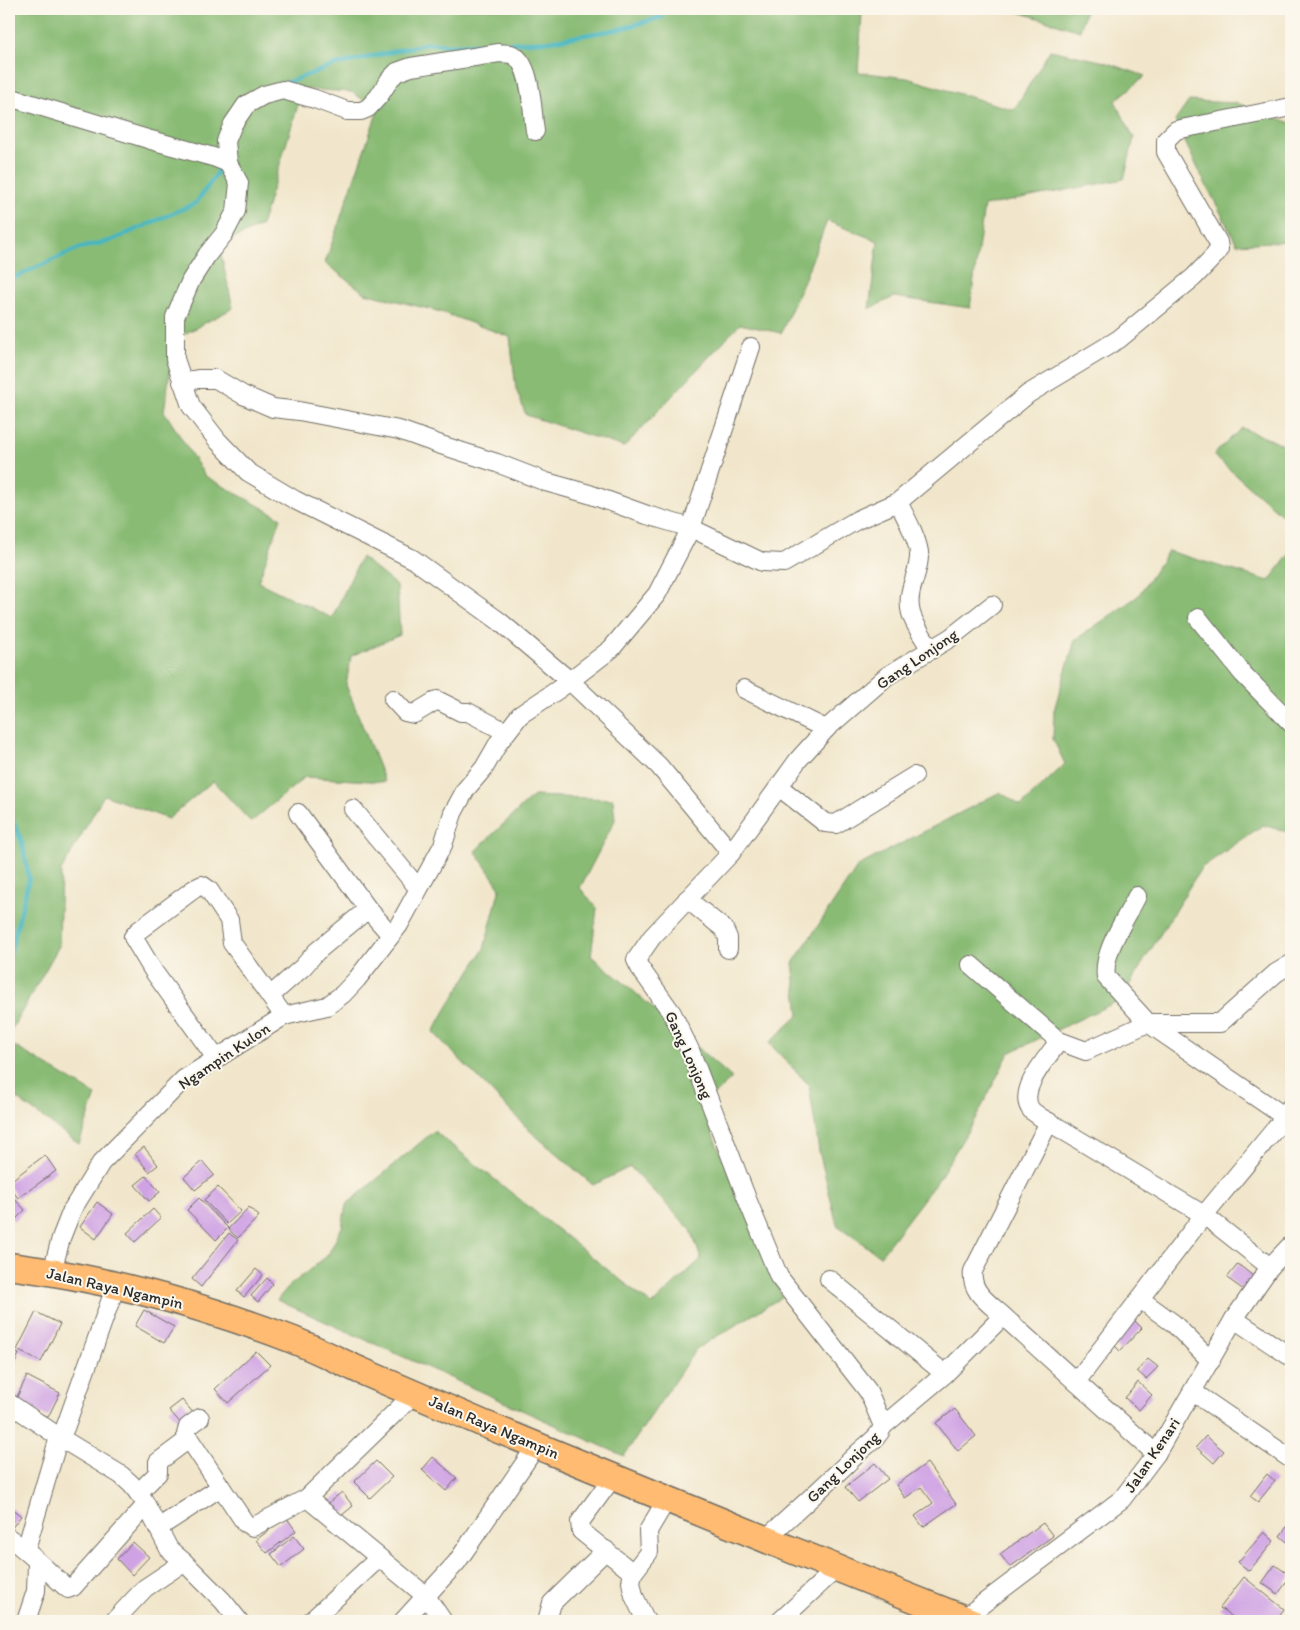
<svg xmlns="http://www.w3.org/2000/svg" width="1300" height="1630" font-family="Itim,sans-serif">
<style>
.forest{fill:#89bb75;stroke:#5a7350}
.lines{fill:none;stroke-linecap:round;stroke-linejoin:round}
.stream{stroke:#47b6c0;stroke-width:4.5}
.building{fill:#cfa2e4}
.street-casing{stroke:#706c63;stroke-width:20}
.primary-casing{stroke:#706c63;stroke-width:29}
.street{stroke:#fff;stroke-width:18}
.primary{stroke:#ffbb71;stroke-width:26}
.labels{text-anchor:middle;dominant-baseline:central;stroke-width:4;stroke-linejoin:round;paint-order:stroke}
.street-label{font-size:16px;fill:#2b2b2b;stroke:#fbf7ec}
</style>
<rect width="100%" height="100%" fill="#fbf7ec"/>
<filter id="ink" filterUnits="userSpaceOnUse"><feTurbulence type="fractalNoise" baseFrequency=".02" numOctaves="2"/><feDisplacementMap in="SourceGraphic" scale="10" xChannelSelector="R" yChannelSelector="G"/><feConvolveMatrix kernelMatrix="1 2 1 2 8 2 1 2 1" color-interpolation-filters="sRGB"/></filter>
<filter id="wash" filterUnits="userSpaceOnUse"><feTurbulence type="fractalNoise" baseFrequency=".0096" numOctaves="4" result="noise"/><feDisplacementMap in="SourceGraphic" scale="20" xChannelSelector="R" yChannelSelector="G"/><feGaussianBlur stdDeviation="1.12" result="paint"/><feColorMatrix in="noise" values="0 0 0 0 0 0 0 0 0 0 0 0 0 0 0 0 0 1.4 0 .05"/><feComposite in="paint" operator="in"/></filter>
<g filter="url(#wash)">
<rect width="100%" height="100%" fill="#f1e6cb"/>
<g class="forest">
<path d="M9,9H864L862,14L858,72L907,78L1014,110L1050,50L1105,62L1145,76L1115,101L1134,138L1124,179L984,206L970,308L894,297L869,309L878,241L827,221L805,278L781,333L740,324L624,447L526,415L516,389L510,337L441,312L365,293L325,263L378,110L352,92L303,89L261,226L219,245L233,308L175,339L164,411L205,476L281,518L258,582L332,618L361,557L397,586L400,635L351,656L346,685L385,782L305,777L251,822L213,781L168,819L104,795L61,871L59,946L9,1034Z"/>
<path d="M1009,9H1086L1080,31Z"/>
<path d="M1189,101L1237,103L1291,123L1290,241L1237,244L1202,177L1175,121Z"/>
<path d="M1242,428L1291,448V523L1213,455Z"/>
<path d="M1168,551L1269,581L1291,552V833L1263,825L1201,868L1120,1000L1009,1053L978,1114L938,1180L880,1256L837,1225L819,1151L809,1085L769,1043L799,1015L793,963L858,866L1000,792L1021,806L1065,764L1053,739L1054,710L1075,640L1138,596Z"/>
<path d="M533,796L613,799L615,820L580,888L597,908L591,956L629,987L732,1078L701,1107L782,1297L696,1349L624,1456L277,1300L288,1287L328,1255L342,1227L346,1205L434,1131L652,1305L701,1259L691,1230L630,1167L593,1185L529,1130L433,1032L449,1004L484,949L500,888L475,851Z"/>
<path d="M9,1043L96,1095L79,1144L9,1093Z"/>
</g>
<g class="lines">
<g class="stream">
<path d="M283,84L332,66L429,43L445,45L489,44L550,41L620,29L662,17"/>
<path d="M9,280L79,248L110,241L196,203L217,173L218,165"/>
<path d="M9,812L22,842L29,879L9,958"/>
</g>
</g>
<g id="blocks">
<g class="building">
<path d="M144,1147L158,1165L149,1172L135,1154Z"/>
<path d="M45,1155L56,1171L18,1198L9,1186V1182Z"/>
<path d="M202,1161L214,1175L195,1190L184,1177Z"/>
<path d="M146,1176L160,1192L149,1201L135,1185Z"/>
<path d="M218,1187L241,1211L227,1224L204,1200Z"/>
<path d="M9,1193L25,1210L14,1221L9,1216Z"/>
<path d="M199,1198L228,1228L216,1240L187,1210Z"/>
<path d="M97,1202L113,1214L96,1239L80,1227Z"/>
<path d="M249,1207L259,1216L238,1238L228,1229Z"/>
<path d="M153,1209L161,1218L135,1242L127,1233Z"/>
<path d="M229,1233L238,1240L201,1287L192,1279Z"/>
<path d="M1238,1264L1258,1280L1248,1293L1227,1278Z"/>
<path d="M256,1269L263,1275L244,1297L237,1291Z"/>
<path d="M267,1278L273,1284L258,1302L251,1296Z"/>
<path d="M144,1310L174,1327L164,1343L135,1326Z"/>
<path d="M36,1312L60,1324L41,1362L17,1350Z"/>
<path d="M1133,1319L1142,1328L1120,1351L1111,1342Z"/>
<path d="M9,1349L19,1354L9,1375Z"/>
<path d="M256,1351L270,1365L228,1403L215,1389Z"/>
<path d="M1148,1359L1158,1367L1146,1379L1137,1371Z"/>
<path d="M27,1376L60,1393L48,1417L15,1401Z"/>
<path d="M1138,1382L1152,1395L1139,1410L1125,1398Z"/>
<path d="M182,1400L196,1416L184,1427L169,1410Z"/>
<path d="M955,1409L976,1436L958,1451L936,1423Z"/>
<path d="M1206,1436L1224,1451L1214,1463L1196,1447Z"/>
<path d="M433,1457L457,1478L446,1491L422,1470Z"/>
<path d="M376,1461L392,1477L370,1498L354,1482Z"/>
<path d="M875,1463L888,1479L858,1502L845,1487Z"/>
<path d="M927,1463L956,1504L923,1527L915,1516L933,1503L921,1487L905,1498L896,1485Z"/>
<path d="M1267,1474L1275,1481L1258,1502L1250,1496Z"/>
<path d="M342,1492L353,1506L335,1521L323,1507Z"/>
<path d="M9,1506L21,1516L11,1529L9,1527Z"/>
<path d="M286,1517L296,1531L267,1553L256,1540Z"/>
<path d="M1043,1523L1053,1536L1010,1567L1000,1554Z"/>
<path d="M1289,1524L1291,1525V1545L1280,1536Z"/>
<path d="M1264,1532L1274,1541L1249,1571L1238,1562Z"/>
<path d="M294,1536L304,1549L281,1567L271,1554Z"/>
<path d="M133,1542L149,1557L132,1575L117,1559Z"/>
<path d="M1275,1565L1291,1576L1278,1594L1262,1583Z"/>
<path d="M1244,1577L1284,1609L1275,1621H1238L1220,1608Z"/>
</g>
</g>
</g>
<g filter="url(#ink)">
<use href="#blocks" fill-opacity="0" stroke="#706c63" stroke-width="1"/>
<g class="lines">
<g class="street-casing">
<g id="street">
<path d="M9,97L151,140L213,157L228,163"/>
<path d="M535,131C532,112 532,61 511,54C507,53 502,54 499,53L411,67L397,72L390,79L379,96L368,108L361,111H347L315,99L283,90L264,95L246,105L233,124L226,141L228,163L239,183L236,211L224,234L207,255L191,280L175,317V359L191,406L218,441L248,472L295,500L413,559L499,621L570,681L659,766L731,853"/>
<path d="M182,382L198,379H216L243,395L273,408L299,411L399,430L441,445L497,463L546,482L589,494L647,515L691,528L762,562L784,563L857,520L898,502L1028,394L1119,339L1194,277L1215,255L1219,249L1218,242L1166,152V140L1176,130L1291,107"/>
<path d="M898,502C906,518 916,535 919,552C920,563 916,573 913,583C903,613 916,624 931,650"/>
<path d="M1198,618L1243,674L1291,723"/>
<path d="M744,689L826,729"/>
<path d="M393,699L405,712L414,714L437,700L461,712H468L506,732"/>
<path d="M779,787L825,823L836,824L914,776"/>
<path d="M353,809L418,888"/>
<path d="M298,813L368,909L391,935"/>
<path d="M1137,896C1126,919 1102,952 1106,977L1148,1023L1291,1121"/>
<path d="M687,899L724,929L728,938V949"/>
<path d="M971,965L1059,1041L1086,1051L1148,1023H1220L1276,973L1291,964"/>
<path d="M270,996L303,967L316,952L368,909"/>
<path d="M1059,1041C1048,1057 1015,1092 1032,1111C1037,1115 1043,1119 1049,1122L1204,1215L1270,1267"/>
<path d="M216,1058L154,972L133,937L138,931L194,889L202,885L209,890L229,920L232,943L284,1016"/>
<path d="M52,1272L61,1238L72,1210L101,1163L184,1079L284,1016L327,1006L343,994L357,979L399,925L443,845L453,813L466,789L484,768L499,742L520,715L559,689L611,649L657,594L691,528L751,347"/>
<path d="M829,1279L945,1374"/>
<path d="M116,1285L65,1428L59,1437L121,1475L131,1484L143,1499L169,1549L184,1562L223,1601L239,1621"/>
<path d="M1140,1299L1173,1323L1211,1361"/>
<path d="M1003,1316C989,1303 970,1292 973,1271L1049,1122"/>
<path d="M1234,1319L1291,1357"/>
<path d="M1076,1382L1204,1215L1285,1117L1291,1106"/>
<path d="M1193,1392L1291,1459"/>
<path d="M9,1403L59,1437L26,1549"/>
<path d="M200,1418L188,1427L186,1434L221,1487"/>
<path d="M883,1426L945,1374L1003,1316L1156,1454"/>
<path d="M613,1477L580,1522L581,1531L633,1573"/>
<path d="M138,1493L158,1473V1462L189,1439"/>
<path d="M307,1498L426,1596L443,1621"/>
<path d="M158,1528L221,1487L245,1523L253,1527L307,1498L414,1394"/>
<path d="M9,1538C30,1552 48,1572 68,1589L73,1587L146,1505"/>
<path d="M764,1540C796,1512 827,1483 857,1454C867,1444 878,1439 883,1426L868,1391L779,1277L749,1204L690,1050L672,1013L640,968L636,960L652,937L731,853L798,760L826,729L887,676L950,638L992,605"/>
<path d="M26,1621L36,1591L37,1563"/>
<path d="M114,1621L145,1588L184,1562"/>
<path d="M311,1621L379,1558"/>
<path d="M403,1621L457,1562L537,1445"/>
<path d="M547,1621L552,1603L606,1550"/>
<path d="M646,1621L634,1596L631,1582L633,1573L649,1552L648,1531L667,1499"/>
<path d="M780,1621L836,1569"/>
<path d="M960,1621L1122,1499L1156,1454L1234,1319L1270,1267L1291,1245"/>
</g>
</g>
<g class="primary-casing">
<path id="primary" d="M9,1266C104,1278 198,1304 288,1338C312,1347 335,1359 359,1370C400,1388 441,1405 482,1423C644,1490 807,1557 970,1621"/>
</g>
<use href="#street" class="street"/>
<use href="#primary" class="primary"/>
</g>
</g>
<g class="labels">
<g class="street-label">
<text transform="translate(917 659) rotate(-34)">Gang Lonjong</text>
<text transform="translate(689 1055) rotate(66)">Gang Lonjong</text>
<text transform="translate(224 1056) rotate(-34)">Ngampin Kulon</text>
<text transform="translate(115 1288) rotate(13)">Jalan Raya Ngampin</text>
<text transform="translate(494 1427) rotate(23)">Jalan Raya Ngampin</text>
<text transform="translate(1152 1455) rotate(-56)">Jalan Kenari</text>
<text transform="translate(843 1467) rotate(-44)">Gang Lonjong</text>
</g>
</g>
<rect width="1300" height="1630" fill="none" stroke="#fbf7ec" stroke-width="30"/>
</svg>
